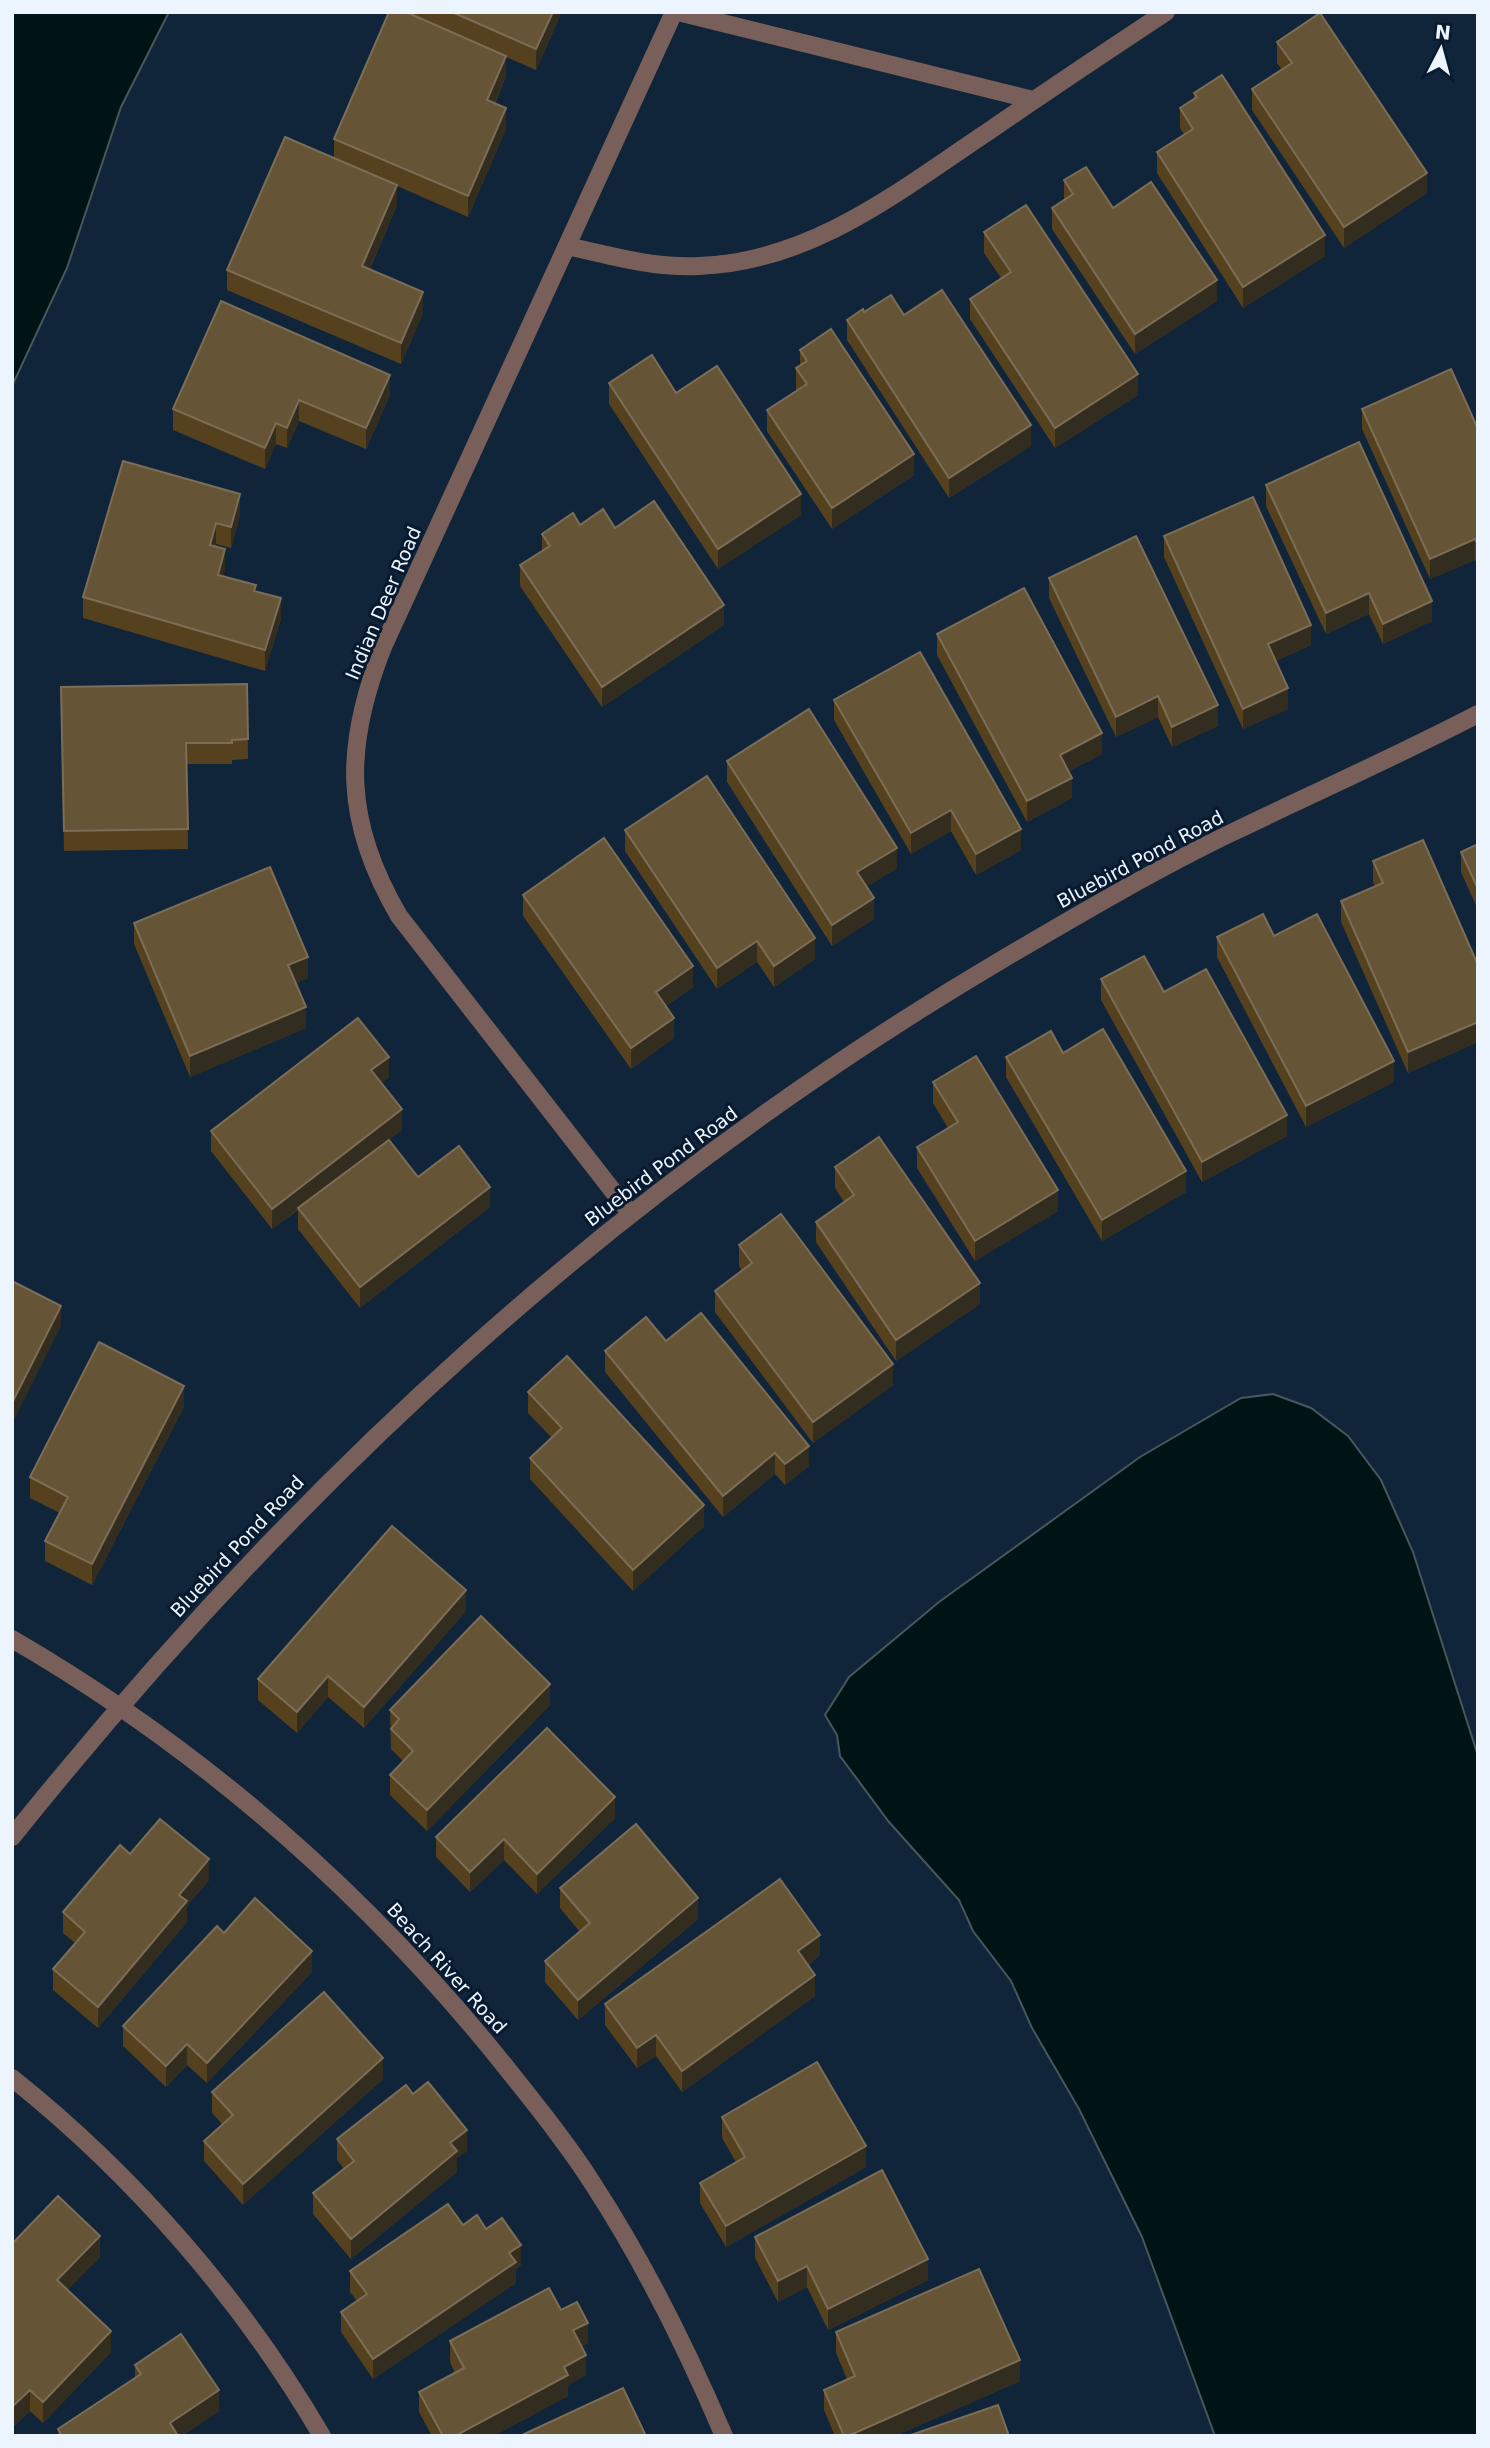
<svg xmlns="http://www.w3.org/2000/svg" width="1490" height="2448" font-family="'DejaVu Sans',sans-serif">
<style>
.water{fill:#001416;stroke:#47575b;stroke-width:2}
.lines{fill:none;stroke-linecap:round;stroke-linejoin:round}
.lane{stroke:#785f59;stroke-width:18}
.street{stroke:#785f59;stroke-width:18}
.wall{fill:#56411f}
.shaded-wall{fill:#332d20}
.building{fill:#665437;stroke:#7b6d56;stroke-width:2}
.labels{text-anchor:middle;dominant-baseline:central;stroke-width:6;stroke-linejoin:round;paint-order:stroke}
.street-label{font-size:19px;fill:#ecf4fd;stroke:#071a2f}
</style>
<rect width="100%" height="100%" fill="#10243a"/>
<g class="water">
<path d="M12,12H169L121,107L67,268L12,386Z"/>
<path d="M1273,1394L1311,1408L1348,1436L1381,1480L1413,1552L1478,1756V2436H1215L1142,2237L1079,2109L1032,2028L1011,1981L973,1931L959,1900L889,1822L840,1756L837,1735L825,1715L849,1677L939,1602L1140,1457L1241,1398Z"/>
</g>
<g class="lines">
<path class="lane" d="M12,2078C135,2176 243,2301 322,2436"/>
<g class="street">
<path d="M678,12L1033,100"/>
<path d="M567,246C611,256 654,268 699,266C812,262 899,191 989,131C1047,91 1107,51 1166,12"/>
<path d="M630,1213L399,916C344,822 343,748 383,647L674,12"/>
<path d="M12,1639C203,1750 367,1894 505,2066C535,2104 567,2143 593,2184C645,2264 687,2349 724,2436"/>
<path d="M12,1837C296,1483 612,1190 1003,959C1078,915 1154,870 1233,832C1314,793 1397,756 1478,714"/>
</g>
</g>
<g class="wall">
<path d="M389,12H560V16L536,70L506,57V76L495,104L506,129L468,217L397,186V205L370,269L423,313L401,364L227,290V270L334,158V139Z"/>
<path d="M1277,42L1427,193L1344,248L1252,110V89L1282,70L1277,63Z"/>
<path d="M1194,93L1325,256L1243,308L1157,173V152L1184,134L1180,128V108L1194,98Z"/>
<path d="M1064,180L1113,208L1217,301L1135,354L1052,229V208L1064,200Z"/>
<path d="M984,232L1138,395L1055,448L970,319V299L1001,278L984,253Z"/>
<path d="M221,301L390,395L366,449L299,421L287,448L276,444L265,469L173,430V409Z"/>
<path d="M864,312L904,315L1031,446L949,498L847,340V320Z"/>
<path d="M800,350L914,475L832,529L767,431V410L798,391L796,389V368L800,365Z"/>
<path d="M609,383L676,393L801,515L718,569L609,404Z"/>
<path d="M1362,409L1478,429V566L1475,560L1430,579L1362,429Z"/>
<path d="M123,461L240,515L231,548L216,544V546L225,570L223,576L256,592L281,619L265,671L83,618V597Z"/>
<path d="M1266,485L1432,621L1383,644L1369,614L1326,634L1266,506Z"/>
<path d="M580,525L615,528L724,625L602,707L520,586V565L542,551V534Z"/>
<path d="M1164,536L1311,645L1276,661L1288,709L1243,729L1164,557Z"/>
<path d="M1049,578L1218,726L1172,747L1158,717L1116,737L1049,598Z"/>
<path d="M937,634L1102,754L1069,771L1072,798L1027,822L937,655Z"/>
<path d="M247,684L248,759L232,760V764H187L188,849L64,851L61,708Z"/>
<path d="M834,700L1021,850L976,875L951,831L911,854L834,720Z"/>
<path d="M727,761L897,868L866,887L874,919L832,946L727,782Z"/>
<path d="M625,830L815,959L774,987L757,962L717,989L625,851Z"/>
<path d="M1478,844V910L1461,872V852Z"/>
<path d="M1373,861L1478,965V1042L1408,1073L1341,922V901L1375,886L1373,882Z"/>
<path d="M523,895L693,987L666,1006L674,1038L631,1069L523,916Z"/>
<path d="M134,923L308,978L296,983L306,1028L190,1077L134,944Z"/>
<path d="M1274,936L1394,1082L1306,1127L1217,957V937Z"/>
<path d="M1101,979L1287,1136L1202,1182L1101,1000Z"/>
<path d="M1006,1057L1186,1192L1102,1241L1006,1077Z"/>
<path d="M389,1077L381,1083L402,1130L373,1152L418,1177L490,1207L360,1308L298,1229V1210L272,1229L211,1151V1131Z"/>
<path d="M933,1082L1058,1211L975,1261L917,1168V1147L948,1128L933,1103Z"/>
<path d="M835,1167L980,1304L896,1361L816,1242V1222L844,1202L835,1188Z"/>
<path d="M739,1245L893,1385L813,1443L715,1312V1291L742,1271L739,1266Z"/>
<path d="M605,1351L809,1466L785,1485L775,1474L723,1517L605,1372Z"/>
<path d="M528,1392L704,1526L633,1591L530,1479V1458L552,1438L528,1413Z"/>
<path d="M184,1407L92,1585L45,1561V1541L60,1513L30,1498V1477Z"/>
<path d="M466,1611L364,1728L328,1697L297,1733L258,1700V1679Z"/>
<path d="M550,1705L427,1831L390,1795V1775L403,1761L391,1749L390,1710Z"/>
<path d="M615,1818L537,1894L504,1860L470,1892L436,1857V1837Z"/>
<path d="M130,1854L209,1880L187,1906V1922L98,2028L53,1990V1969L75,1943L63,1933V1912Z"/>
<path d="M560,1888L698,1919L578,2020L545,1982V1961L580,1932L560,1908Z"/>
<path d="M820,1955L808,1965L815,1996L682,2092L656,2056L637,2068L605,2025V2004Z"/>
<path d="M312,1972L207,2083L187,2065L166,2087L123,2046V2026Z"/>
<path d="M383,2079L243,2205L204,2161V2141L222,2124L212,2113V2092Z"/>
<path d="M413,2094L467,2151L457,2158V2172L351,2259L313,2214V2193L344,2169L337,2160V2139Z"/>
<path d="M722,2117L866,2167L726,2247L700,2203V2183L736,2162L722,2138Z"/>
<path d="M463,2225L486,2229L521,2265L516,2269V2283L373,2379L341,2332V2312L357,2301L350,2292V2271Z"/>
<path d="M755,2237L928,2280L828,2330L807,2287L778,2302L755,2258Z"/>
<path d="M12,2244L100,2257L68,2289L111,2352L43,2423L30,2411L12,2428Z"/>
<path d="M561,2310L588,2343L581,2347L586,2375L568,2385V2396L493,2436H432L419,2412V2392L455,2373L450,2362V2341Z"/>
<path d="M836,2332L1020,2381L895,2436H835L824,2410V2390L847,2379L836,2353Z"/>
<path d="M135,2365L219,2411L182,2436H58V2429L135,2378Z"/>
</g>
<g class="shaded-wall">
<path d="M553,12H560V16L536,70V49Z"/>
<path d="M506,56V76L487,121V100Z"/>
<path d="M506,108V129L468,217V196Z"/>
<path d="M1427,173V193L1344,248V227Z"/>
<path d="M397,185V205L362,287V266Z"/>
<path d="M1325,235V256L1243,308V287Z"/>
<path d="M1217,280V301L1135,354V334Z"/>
<path d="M423,292V313L401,364V343Z"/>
<path d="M1138,374V395L1055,448V428Z"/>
<path d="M390,375V395L366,449V428Z"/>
<path d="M299,400V421L287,448V428Z"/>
<path d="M276,423V444L265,469V448Z"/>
<path d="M1031,425V446L949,498V478Z"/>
<path d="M914,454V475L832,529V508Z"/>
<path d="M240,494V515L231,548V527Z"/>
<path d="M801,494V515L718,569V549Z"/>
<path d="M216,523V544L210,565V545Z"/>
<path d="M1475,539V560L1430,579V559Z"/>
<path d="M225,549V570L218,595V575Z"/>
<path d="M1369,593V614L1326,634V613Z"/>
<path d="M281,598V619L265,671V650Z"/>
<path d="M1432,601V621L1383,644V624Z"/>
<path d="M724,605V625L602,707V687Z"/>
<path d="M1311,625V645L1268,665V644Z"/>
<path d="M1288,688V709L1243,729V709Z"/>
<path d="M1158,696V717L1116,737V717Z"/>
<path d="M1218,705V726L1172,747V727Z"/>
<path d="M1102,733V754L1060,776V755Z"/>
<path d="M1072,778V798L1027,822V801Z"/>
<path d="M951,810V831L911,854V833Z"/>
<path d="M1021,829V850L976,875V854Z"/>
<path d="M897,848V868L857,893V872Z"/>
<path d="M874,898V919L832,946V925Z"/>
<path d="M815,938V959L774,987V966Z"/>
<path d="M757,941V962L717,989V968Z"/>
<path d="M308,957V978L288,986V965Z"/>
<path d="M693,966V987L656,1013V992Z"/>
<path d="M306,1007V1028L190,1077V1056Z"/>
<path d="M674,1018V1038L631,1069V1048Z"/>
<path d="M1478,1022V1042L1408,1073V1052Z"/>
<path d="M389,1057V1077L371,1091V1070Z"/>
<path d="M1394,1061V1082L1306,1127V1106Z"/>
<path d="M402,1109V1130L272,1229V1209Z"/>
<path d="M1287,1115V1136L1202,1182V1162Z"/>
<path d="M1186,1171V1192L1102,1241V1220Z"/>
<path d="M490,1187V1207L360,1308V1287Z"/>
<path d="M1058,1190V1211L975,1261V1241Z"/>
<path d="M980,1283V1304L896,1361V1340Z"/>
<path d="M61,1306V1326L12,1424V1403Z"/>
<path d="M893,1364V1385L813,1443V1422Z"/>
<path d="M184,1386V1407L92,1585V1564Z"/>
<path d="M809,1446V1466L785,1485V1464Z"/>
<path d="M775,1453V1474L723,1517V1496Z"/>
<path d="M704,1505V1526L633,1591V1570Z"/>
<path d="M466,1590V1611L364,1728V1707Z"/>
<path d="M328,1676V1697L297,1733V1712Z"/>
<path d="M550,1684V1705L427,1831V1810Z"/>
<path d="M615,1797V1818L537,1894V1874Z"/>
<path d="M504,1839V1860L470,1892V1872Z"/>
<path d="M209,1859V1880L187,1906V1922L98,2028V2007L179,1895Z"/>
<path d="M698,1898V1919L578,2020V2000Z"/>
<path d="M820,1935V1955L798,1972V1951Z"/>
<path d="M312,1951V1972L207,2083V2063Z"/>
<path d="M815,1975V1996L682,2092V2071Z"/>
<path d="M656,2035V2056L637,2068V2048Z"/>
<path d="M187,2044V2065L166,2087V2066Z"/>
<path d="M383,2058V2079L243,2205V2184Z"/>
<path d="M467,2130V2151L457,2158V2172L351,2259V2239L450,2143Z"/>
<path d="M866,2146V2167L726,2247V2226Z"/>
<path d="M100,2236V2257L57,2300V2280Z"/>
<path d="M521,2245V2265L516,2269V2283L373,2379V2359Z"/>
<path d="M928,2259V2280L828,2330V2309Z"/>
<path d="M807,2266V2287L778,2302V2281Z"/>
<path d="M588,2323V2343L573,2351V2330Z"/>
<path d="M111,2331V2352L43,2423V2402Z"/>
<path d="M586,2355V2375L568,2385V2396L493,2436H455L564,2367Z"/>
<path d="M1020,2360V2381L895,2436H848Z"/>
<path d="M30,2390V2411L12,2428V2407Z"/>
<path d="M219,2390V2411L182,2436H170V2423Z"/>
</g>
<g class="building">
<path d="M389,12H406L506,56L487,100L506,108L468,196L334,139Z"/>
<path d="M452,12H553L536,49Z"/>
<path d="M1320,13L1427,173L1344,227L1252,89L1292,63L1277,42Z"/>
<path d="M1222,75L1325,235L1243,287L1157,152L1193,129L1180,108L1197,97L1194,93Z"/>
<path d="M285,137L397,185L362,266L423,292L401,343L227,270Z"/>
<path d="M1086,167L1113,208L1151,182L1217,280L1135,334L1052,208L1073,194L1064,180Z"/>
<path d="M1026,205L1138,374L1055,428L970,299L1011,272L984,232Z"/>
<path d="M942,290L1031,425L949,478L847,320L863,309L864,312L891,295L904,315Z"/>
<path d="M221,301L390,375L366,428L299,400L287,428L276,423L265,448L173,409Z"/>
<path d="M831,329L914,454L832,508L767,410L807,384L796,368L807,361L800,350Z"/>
<path d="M652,355L676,393L717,366L801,494L718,549L609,383Z"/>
<path d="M1451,369L1478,429V545L1475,539L1430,559L1362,409Z"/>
<path d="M1359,442L1432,601L1383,624L1369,593L1326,613L1266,485Z"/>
<path d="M123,461L240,494L231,527L216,523L210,545L225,549L218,575L256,585L254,591L281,598L265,650L83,597Z"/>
<path d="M1253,497L1311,625L1268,644L1288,688L1243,709L1164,536Z"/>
<path d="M654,501L724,605L602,687L520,565L550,546L542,534L573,513L580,525L603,509L615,528Z"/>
<path d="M1136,536L1218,705L1172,727L1158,696L1116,717L1049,578Z"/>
<path d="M1024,588L1102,733L1060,755L1072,778L1027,801L937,634Z"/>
<path d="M920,652L1021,829L976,854L951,810L911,833L834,700Z"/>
<path d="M247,684L248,739L232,740V743H186L188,829L64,831L61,687Z"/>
<path d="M809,709L897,848L857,872L874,898L832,925L727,761Z"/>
<path d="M707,776L815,938L774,966L757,941L717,968L625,830Z"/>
<path d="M604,838L693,966L656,992L674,1018L631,1048L523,895Z"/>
<path d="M1423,840L1478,965V1022L1408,1052L1341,901L1383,883L1373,861Z"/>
<path d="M1478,844V889L1461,852Z"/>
<path d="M270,867L308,957L288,965L306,1007L190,1056L134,923Z"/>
<path d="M1263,914L1274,936L1317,914L1394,1061L1306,1106L1217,937Z"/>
<path d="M1144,956L1164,992L1206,969L1287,1115L1202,1162L1101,979Z"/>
<path d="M358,1018L389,1057L371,1070L402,1109L272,1209L211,1131Z"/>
<path d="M1103,1029L1186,1171L1102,1220L1006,1057L1051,1031L1063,1053Z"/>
<path d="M976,1056L1058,1190L975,1241L917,1147L958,1122L933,1082Z"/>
<path d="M879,1137L980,1283L896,1340L816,1222L854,1195L835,1167Z"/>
<path d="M389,1140L418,1177L459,1146L490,1187L360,1287L298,1208Z"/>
<path d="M781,1214L893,1364L813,1422L715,1291L752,1263L739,1245Z"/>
<path d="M12,1281L61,1306L12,1403Z"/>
<path d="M701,1313L809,1446L785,1464L775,1453L723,1496L605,1351L646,1317L666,1341Z"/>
<path d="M99,1342L184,1386L92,1564L45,1541L68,1497L30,1477Z"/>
<path d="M567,1356L704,1505L633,1570L530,1458L562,1428L528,1392Z"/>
<path d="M392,1526L466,1590L364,1707L328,1676L297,1712L258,1679Z"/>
<path d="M481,1616L550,1684L427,1810L390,1775L413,1751L391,1729L399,1719L390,1710Z"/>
<path d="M547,1728L615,1797L537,1874L504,1839L470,1872L436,1837Z"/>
<path d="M160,1819L209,1859L179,1895L187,1901L98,2007L53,1969L85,1932L63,1912L120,1845L130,1854Z"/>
<path d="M636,1824L698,1898L578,2000L545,1961L590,1923L560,1888Z"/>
<path d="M780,1879L820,1935L798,1951L815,1975L682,2071L656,2035L637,2048L605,2004Z"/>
<path d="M255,1898L312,1951L207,2063L187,2044L166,2066L123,2026L217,1926L224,1933Z"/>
<path d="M324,1992L383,2058L243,2184L204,2141L233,2115L212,2092Z"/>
<path d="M817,2062L866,2146L726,2226L700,2183L745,2157L722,2117Z"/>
<path d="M428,2082L467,2130L450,2143L457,2151L351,2239L313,2193L354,2161L337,2139L406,2085L413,2094Z"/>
<path d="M882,2170L928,2259L828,2309L807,2266L778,2281L755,2237Z"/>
<path d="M58,2196L100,2236L57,2280L111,2331L43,2402L30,2390L12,2407V2244Z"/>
<path d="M448,2204L463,2225L477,2215L486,2229L502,2218L521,2245L509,2253L516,2262L373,2359L341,2312L367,2294L350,2271Z"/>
<path d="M979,2269L1020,2360L848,2436H844L824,2390L855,2376L836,2332Z"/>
<path d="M549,2288L561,2310L577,2302L588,2323L573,2330L586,2355L564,2367L568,2375L455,2436H443L419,2392L464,2368L450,2341Z"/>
<path d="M181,2334L219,2390L170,2423L178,2436H62L58,2429L141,2374L135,2365Z"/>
<path d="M623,2388L646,2436H520Z"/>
<path d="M998,2405L1009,2436H908Z"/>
</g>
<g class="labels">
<g class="street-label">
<text transform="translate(383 603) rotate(-67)">Indian Deer Road</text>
<text transform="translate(1140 859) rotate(-28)">Bluebird Pond Road</text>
<text transform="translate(661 1166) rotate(-37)">Bluebird Pond Road</text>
<text transform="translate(237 1546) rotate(-47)">Bluebird Pond Road</text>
<text transform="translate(447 1968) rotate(48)">Beach River Road</text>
</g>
</g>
<rect width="1490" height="2448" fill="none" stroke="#ecf4fd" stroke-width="28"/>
<g transform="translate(1441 49) rotate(6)" stroke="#071a2f" stroke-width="5" paint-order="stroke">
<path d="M0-5L12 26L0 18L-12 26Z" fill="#ecf4fd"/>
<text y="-10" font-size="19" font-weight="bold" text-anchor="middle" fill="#ecf4fd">N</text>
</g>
</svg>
